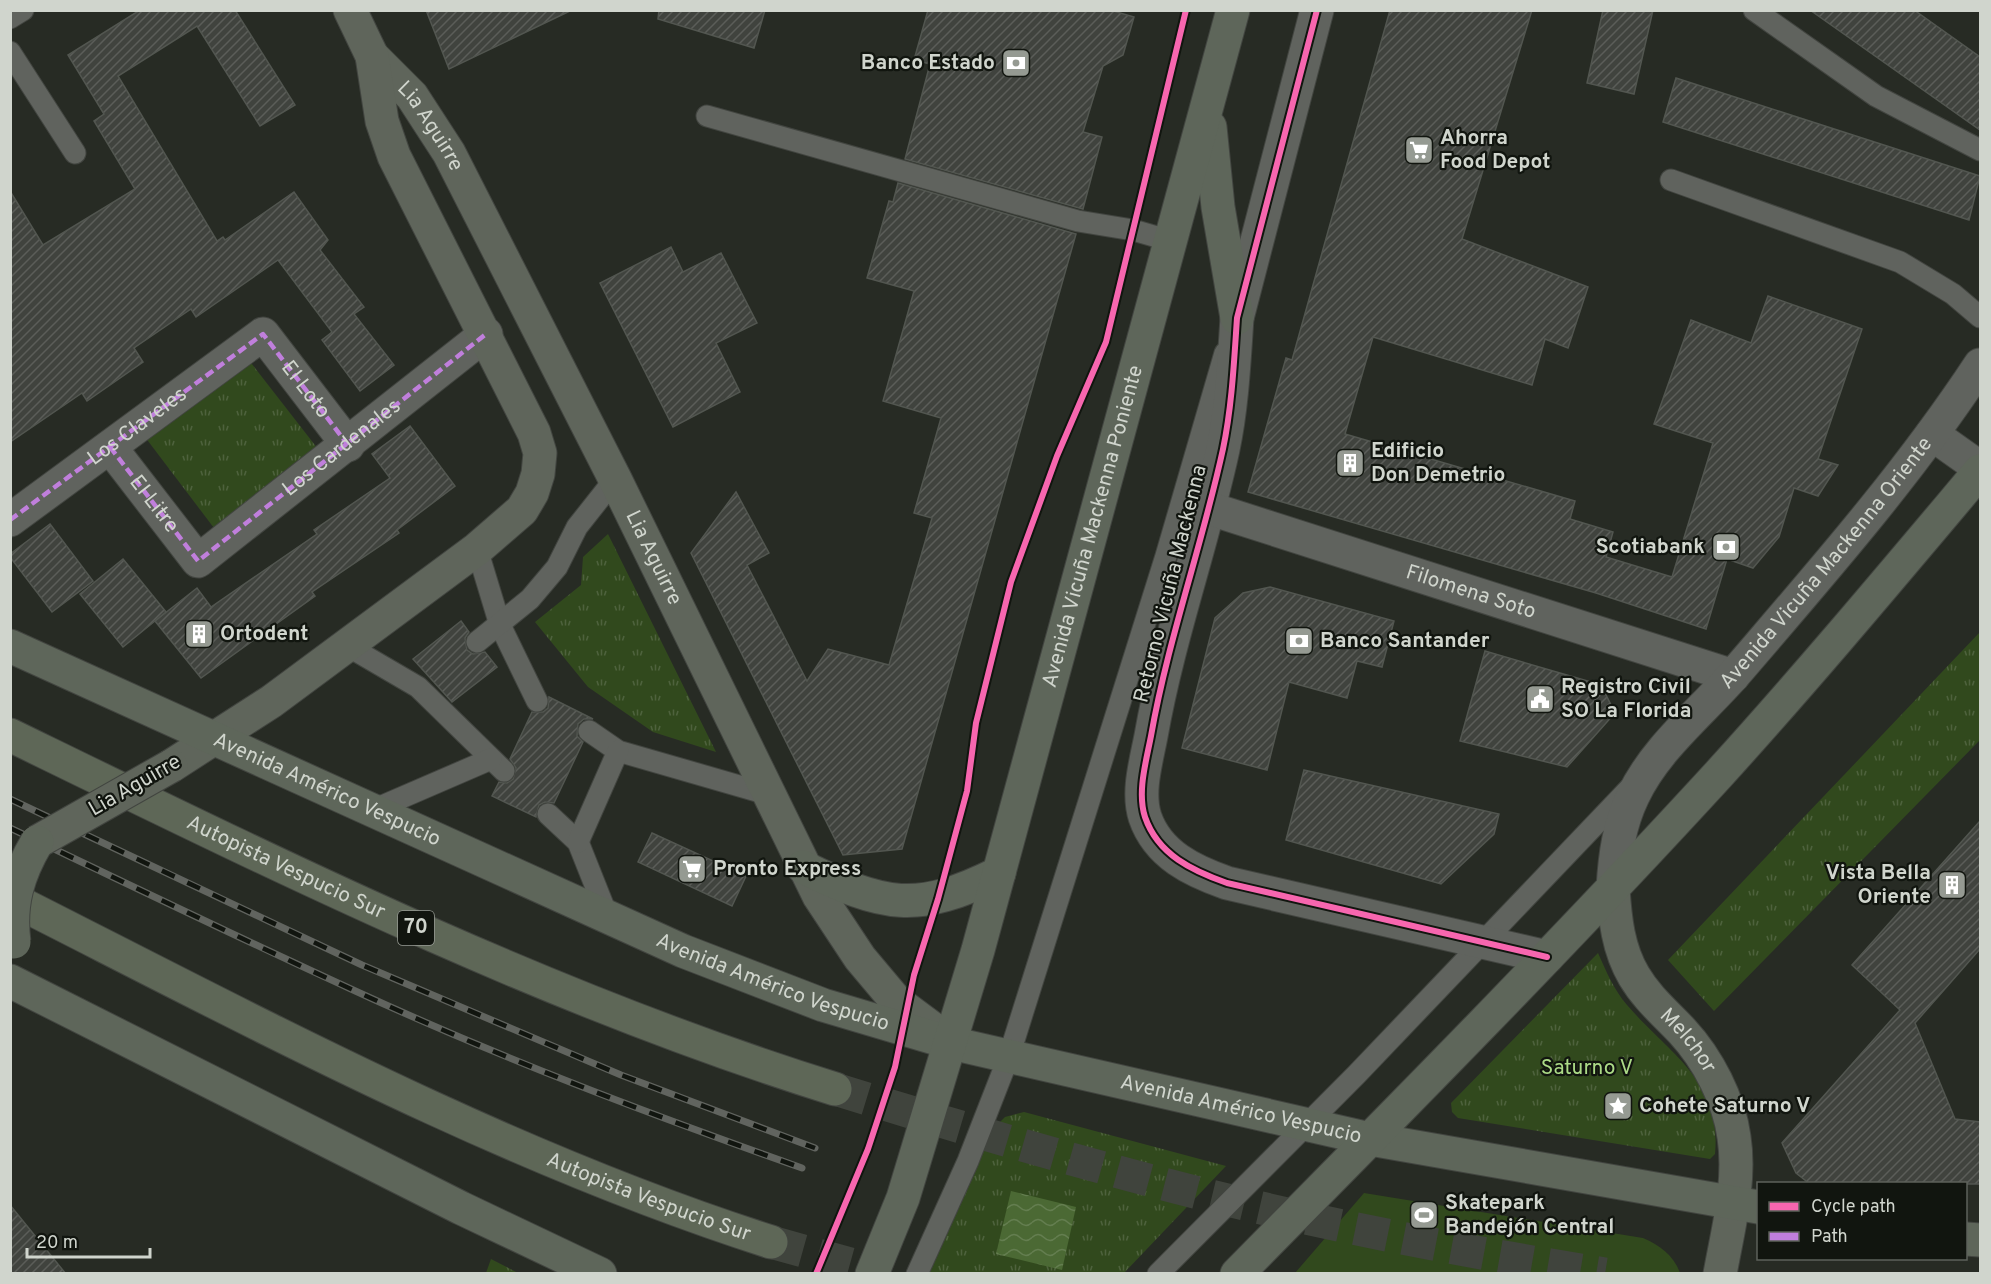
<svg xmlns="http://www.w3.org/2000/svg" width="1991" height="1284" font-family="Overpass,sans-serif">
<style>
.grass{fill:url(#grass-tufts)}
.pitch{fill:#31491d}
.water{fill:url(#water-waves)}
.building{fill:url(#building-hatch);stroke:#525650;stroke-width:1.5}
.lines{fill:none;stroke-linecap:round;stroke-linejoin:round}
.highway-tunnel{stroke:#40443d;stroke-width:33;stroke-dasharray:33 16;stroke-linecap:butt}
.lane-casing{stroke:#424540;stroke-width:23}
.street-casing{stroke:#424540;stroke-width:35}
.secondary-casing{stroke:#424540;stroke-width:35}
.primary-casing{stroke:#424540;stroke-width:35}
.highway-casing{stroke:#424540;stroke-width:35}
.lane{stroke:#60635e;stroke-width:21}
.street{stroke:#60635e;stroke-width:33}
.secondary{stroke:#5f655b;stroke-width:33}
.primary{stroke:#5e665a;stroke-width:33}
.highway{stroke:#5e6757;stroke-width:33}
.rail-casing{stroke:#61645f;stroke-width:7}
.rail{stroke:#11150f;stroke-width:4.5;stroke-dasharray:14;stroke-linecap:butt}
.secondary-bridge-casing{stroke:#424540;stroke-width:35;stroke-linecap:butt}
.primary-bridge-casing{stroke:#424540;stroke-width:35;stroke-linecap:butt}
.secondary-bridge{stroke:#5f655b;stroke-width:33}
.primary-bridge{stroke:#5e665a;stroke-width:33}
.quiet{stroke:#c07fdc;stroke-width:4.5;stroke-dasharray:9 4.5;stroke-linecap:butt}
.cycleway-casing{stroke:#11150f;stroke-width:10}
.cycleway{stroke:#f766af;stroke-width:6}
.labels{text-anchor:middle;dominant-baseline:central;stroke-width:4.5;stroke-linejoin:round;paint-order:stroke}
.shield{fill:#11150f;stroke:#979b94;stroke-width:1.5}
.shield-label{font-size:20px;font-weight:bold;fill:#d0d5cd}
.poi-label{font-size:21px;font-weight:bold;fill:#d0d5cd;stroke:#11150f;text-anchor:start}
.street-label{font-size:21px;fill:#d0d5cd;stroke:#11150f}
.park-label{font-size:21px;fill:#acdb87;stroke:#11150f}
</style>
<defs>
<pattern id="grass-tufts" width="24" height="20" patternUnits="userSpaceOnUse" patternTransform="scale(1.5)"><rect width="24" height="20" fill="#31491d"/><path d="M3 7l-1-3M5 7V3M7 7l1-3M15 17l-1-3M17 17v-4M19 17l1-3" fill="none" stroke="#4e623d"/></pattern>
<pattern id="water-waves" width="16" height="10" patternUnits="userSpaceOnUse" patternTransform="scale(1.5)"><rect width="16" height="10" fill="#4b6934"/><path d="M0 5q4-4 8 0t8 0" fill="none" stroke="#647e50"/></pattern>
<pattern id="building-hatch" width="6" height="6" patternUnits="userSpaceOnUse" patternTransform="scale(1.5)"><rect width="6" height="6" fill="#40433e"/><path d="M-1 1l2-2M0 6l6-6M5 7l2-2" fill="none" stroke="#5b5d59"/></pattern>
</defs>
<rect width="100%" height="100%" fill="#272b24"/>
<g class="grass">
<path d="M248,359L318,449L214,528L145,437Z"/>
<path d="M608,534L716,752L653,732L588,687L535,622L581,585L583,557Z"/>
<path d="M1980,632V740L1714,1011L1668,960Z"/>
<path d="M1598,953C1606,971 1614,990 1627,1005C1669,1054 1722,1080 1715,1154L1710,1159L1458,1118L1452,1112L1451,1103Z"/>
<path d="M1024,1112L1226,1166L1124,1273L922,1274L983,1139L1005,1117Z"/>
<path d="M491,1259L518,1273H486Z"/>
</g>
<path class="pitch" d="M1364,1193L1643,1238C1660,1245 1674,1256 1680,1273H1295Z"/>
<path class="water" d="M1011,1191L1076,1207L1062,1270L996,1254Z"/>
<g class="building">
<path d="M140,10H235L295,105L260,126L197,26L118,76L217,241L223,237L225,240L294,192L328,240L320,250L364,307L354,314L394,365L360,391L322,340L332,332L278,260L196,317L191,309L134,348L143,362L87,401L82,393L10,442V191L43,245L135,189L94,121L104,114L68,55Z"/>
<path d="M426,10H572L449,69Z"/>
<path d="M659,10H765L754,48L658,19Z"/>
<path d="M928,10H1110L1134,17L1123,55L1103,66L1083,132L1102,137L1083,209L905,159L930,64L914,60Z"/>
<path d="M1390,10H1532L1462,239L1588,287L1568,348L1545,339L1532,385L1373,337L1345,434L1575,501L1570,519L1613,532L1606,557L1672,577L1713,443L1654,424L1691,320L1751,343L1768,296L1862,329L1818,459L1838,465L1818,496L1794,488L1779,537L1753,568L1727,559L1706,629L1596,593L1248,492L1286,358L1292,360Z"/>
<path d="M1603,10H1653L1634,94L1587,83Z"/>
<path d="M1810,10H1914L1980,57V130Z"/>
<path d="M1676,78L1980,176L1969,220L1663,122Z"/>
<path d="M898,183L1076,234L902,849L843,855L691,553L736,492L769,553L747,565L807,681L828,649L889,665L932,518L914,513L941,418L883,401L914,291L867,278L889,201L893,202Z"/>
<path d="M671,247L683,272L721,253L757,323L716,343L740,392L673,427L600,283Z"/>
<path d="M410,426L455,486L397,530L399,533L312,592L315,596L201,678L155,621L197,588L211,607L317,534L314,530L390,478L372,454Z"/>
<path d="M50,524L93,581L52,612L10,557V554Z"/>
<path d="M123,559L166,612L123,647L80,594Z"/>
<path d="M1270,587L1394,621L1382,667L1357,661L1347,698L1289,682L1267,770L1182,748L1215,618L1243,593Z"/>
<path d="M461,621L469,632L465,638L467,650L473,654L485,652L497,667L452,702L413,659Z"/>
<path d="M1485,651L1601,685L1615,713L1567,767L1460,741Z"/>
<path d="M549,697L593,719H584L578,724L577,736L583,742L554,803L545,802L539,805L536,817L492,796L499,782L507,783L513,779L516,768L510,759L532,712H543L548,708Z"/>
<path d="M1304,770L1499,814L1494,834L1441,884L1286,840Z"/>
<path d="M1980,821V949L1915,1023L1955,1119L1980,1122V1184H1810L1796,1173L1782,1143L1900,1010L1852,965Z"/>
<path d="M652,833L746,876L732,906L638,862Z"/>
<path d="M10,1205L66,1274H10Z"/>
</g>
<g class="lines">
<g class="highway-tunnel">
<path d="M835,1089C949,1124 1063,1158 1179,1188C1319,1224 1462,1251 1605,1274"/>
<path d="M771,1242L886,1274"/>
</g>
<g class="lane-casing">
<g id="lane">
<path d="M1754,10L1876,96L1980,150"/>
<path d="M10,18L23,10"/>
<path d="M10,52L75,153"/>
<path d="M707,116L1078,221L1133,230L1171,241"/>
<path d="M1671,180L1900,262L1953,294L1980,317"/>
<path d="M477,549L500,625L537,701"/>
<path d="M477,642L530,599L557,567L577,527L615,479"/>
<path d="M346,645L418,687L504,771"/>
<path d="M589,731L618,751L767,794"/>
<path d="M373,810L491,759"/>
<path d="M548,814L578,842L607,915"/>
<path d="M578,842L618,751"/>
<path d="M917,1274L968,1161L1009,1056L1166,556L1225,353"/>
<path d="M1158,1274L1357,1074L1630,788"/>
</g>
</g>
<g class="street-casing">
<g id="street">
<path d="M1317,10L1237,318C1234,362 1232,406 1223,449C1202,546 1168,639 1151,736C1146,762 1137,792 1145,817C1158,855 1193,871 1227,883L1547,957"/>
<path d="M1932,434L1980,468"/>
<path d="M110,447L198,561L486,334"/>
<path id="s1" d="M1208,508L1733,676"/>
<path d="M10,520L263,334L348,445"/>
<path id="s2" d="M1613,888C1615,855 1619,825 1633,796C1656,747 1704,710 1738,670C1822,572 1909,473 1980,365"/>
</g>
</g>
<g class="secondary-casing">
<g id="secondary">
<path id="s3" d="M372,56L412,96L449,153L615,479L819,896L860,958L897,1002L948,1040"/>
<path d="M171,766L272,701L477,549L522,510L532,493L538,474L540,453L534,433L394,156L382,121L372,56L350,10"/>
<path id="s4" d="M1613,888C1615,919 1618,949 1634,976C1647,998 1665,1013 1682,1031C1708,1059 1729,1100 1734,1137C1741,1182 1728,1229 1720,1274"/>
</g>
</g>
<g class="primary-casing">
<g id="primary">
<path d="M1210,127L1218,207L1237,318"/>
<path id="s5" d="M10,646L683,951L823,1005L951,1043L1370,1139L1758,1207"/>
<path d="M803,867C884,907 917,914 999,873"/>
<path d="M10,981L461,1208L600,1274"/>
<path d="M1966,1239L1980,1240"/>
<path id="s6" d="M872,1274L903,1198L978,950L1233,10"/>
<path d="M1237,1274C1400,1109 1562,945 1718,775C1808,676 1894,573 1980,471"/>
</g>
</g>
<g class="highway-casing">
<g id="highway">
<path id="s7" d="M10,735C279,866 549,1000 835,1089"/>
<path id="s8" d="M10,898C259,1024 505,1157 771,1242"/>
</g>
</g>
<use href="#lane" class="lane"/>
<use href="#street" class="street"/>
<use href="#secondary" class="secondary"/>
<use href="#primary" class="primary"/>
<use href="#highway" class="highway"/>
<g class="rail-casing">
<g id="rail">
<path d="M10,799L362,965L621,1075L815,1148"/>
<path d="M10,828C124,882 237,937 351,989C498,1057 649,1114 802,1168"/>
</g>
</g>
<use href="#rail" class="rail"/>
<g class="secondary-bridge-casing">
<path id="secondary-bridge" d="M37,842L171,766"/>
</g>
<g class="primary-bridge-casing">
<path id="primary-bridge" d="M14,942C9,904 18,874 37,842"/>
</g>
<use href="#secondary-bridge" class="secondary-bridge"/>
<use href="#primary-bridge" class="primary-bridge"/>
<g class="quiet">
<path id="s9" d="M110,447L198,561L486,334"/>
<path id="s10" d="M10,520L263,334L348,445"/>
</g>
<g class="cycleway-casing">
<g id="cycleway">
<path d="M1317,10L1237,318C1234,362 1232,406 1223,449C1202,546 1168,639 1151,736C1146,762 1137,792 1145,817C1158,855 1193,871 1227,883L1547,957"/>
<path d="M816,1274L868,1149L895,1067L914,975L938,899L967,791L976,723L1011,582L1057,456L1106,342L1186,10"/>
</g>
</g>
<use href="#cycleway" class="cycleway"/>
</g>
<defs>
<g id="bank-square" transform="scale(1.5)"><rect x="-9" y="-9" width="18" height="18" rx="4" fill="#959a92" stroke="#11150f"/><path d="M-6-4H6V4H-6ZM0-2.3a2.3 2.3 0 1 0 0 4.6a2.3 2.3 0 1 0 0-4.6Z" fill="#fff"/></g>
<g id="supermarket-square" transform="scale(1.5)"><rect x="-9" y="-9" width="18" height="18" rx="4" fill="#959a92" stroke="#11150f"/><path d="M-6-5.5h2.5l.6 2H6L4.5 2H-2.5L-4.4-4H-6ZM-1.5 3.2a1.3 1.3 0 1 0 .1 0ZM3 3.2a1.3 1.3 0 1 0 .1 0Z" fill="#fff"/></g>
<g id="building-square" transform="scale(1.5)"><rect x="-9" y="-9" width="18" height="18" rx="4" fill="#959a92" stroke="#11150f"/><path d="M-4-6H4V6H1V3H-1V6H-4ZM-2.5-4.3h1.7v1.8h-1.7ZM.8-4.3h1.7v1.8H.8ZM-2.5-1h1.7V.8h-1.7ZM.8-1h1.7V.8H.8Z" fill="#fff"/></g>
<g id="civic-square" transform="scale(1.5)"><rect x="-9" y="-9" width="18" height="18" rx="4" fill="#959a92" stroke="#11150f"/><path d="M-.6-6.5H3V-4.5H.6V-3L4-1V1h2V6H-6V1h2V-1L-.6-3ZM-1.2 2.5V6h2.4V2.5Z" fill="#fff"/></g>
<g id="sight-square" transform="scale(1.5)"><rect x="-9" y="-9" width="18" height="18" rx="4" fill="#959a92" stroke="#11150f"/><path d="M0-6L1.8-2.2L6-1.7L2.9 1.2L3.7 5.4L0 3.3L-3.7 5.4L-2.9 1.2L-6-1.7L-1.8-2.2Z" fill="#fff"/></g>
<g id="stadium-square" transform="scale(1.5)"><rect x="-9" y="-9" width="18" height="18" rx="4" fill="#959a92" stroke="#11150f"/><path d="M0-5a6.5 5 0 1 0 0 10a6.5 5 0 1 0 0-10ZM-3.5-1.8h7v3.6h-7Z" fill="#fff"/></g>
</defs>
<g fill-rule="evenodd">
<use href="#bank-square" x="1016" y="63"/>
<use href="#supermarket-square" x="1419" y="150"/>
<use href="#building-square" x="1350" y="463"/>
<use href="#bank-square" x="1726" y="547"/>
<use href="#building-square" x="199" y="634"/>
<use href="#bank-square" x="1299" y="641"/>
<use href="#civic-square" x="1540" y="699"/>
<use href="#supermarket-square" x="692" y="869"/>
<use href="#building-square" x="1952" y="885"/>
<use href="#sight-square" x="1618" y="1106"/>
<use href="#stadium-square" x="1424" y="1215"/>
</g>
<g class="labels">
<rect class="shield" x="398" y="911" width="36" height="34" rx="4.5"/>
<g class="shield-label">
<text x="416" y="928">70</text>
</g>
<g class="poi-label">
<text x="995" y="63" text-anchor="end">Banco Estado</text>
<text x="1440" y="138">Ahorra<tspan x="1440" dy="24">Food Depot</tspan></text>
<text x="1371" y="451">Edificio<tspan x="1371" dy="24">Don Demetrio</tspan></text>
<text x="1705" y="547" text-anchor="end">Scotiabank</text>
<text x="220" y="634">Ortodent</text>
<text x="1320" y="641">Banco Santander</text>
<text x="1561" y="687">Registro Civil<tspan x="1561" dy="24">SO La Florida</tspan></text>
<text x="713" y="869">Pronto Express</text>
<text x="1931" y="873" text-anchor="end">Vista Bella<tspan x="1931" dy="24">Oriente</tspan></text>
<text x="1639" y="1106">Cohete Saturno V</text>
<text x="1445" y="1203">Skatepark<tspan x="1445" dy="24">Bandejón Central</tspan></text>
</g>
<g class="street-label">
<text stroke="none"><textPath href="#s3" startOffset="92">Lia Aguirre</textPath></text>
<text stroke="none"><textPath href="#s10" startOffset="384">El Loto</textPath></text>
<text stroke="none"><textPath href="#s10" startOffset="158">Los Claveles</textPath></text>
<text stroke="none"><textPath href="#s9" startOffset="327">Los Cardenales</textPath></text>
<text stroke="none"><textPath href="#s9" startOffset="72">El Litre</textPath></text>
<text stroke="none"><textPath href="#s6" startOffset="780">Avenida Vicuña Mackenna Poniente</textPath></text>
<text stroke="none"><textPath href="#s3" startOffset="578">Lia Aguirre</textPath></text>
<text stroke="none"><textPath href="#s2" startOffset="398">Avenida Vicuña Mackenna Oriente</textPath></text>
<text transform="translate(1171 584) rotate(-76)">Retorno Vicuña Mackenna</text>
<text stroke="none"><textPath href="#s1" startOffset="276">Filomena Soto</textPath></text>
<text transform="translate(135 786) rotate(-30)">Lia Aguirre</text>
<text stroke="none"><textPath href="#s5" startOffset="348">Avenida Américo Vespucio</textPath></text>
<text stroke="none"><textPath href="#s7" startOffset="306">Autopista Vespucio Sur</textPath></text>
<text stroke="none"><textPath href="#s5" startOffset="834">Avenida Américo Vespucio</textPath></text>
<text stroke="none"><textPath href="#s4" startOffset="176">Melchor</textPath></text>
<text stroke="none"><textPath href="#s5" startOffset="1320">Avenida Américo Vespucio</textPath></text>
<text stroke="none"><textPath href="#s8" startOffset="706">Autopista Vespucio Sur</textPath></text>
</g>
<g class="park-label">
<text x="1587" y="1068">Saturno V</text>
</g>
</g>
<rect width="1991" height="1284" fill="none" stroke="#d0d5cd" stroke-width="24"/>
<rect x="1757" y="1182" width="210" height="78" fill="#11150f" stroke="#5d625b" stroke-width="1.5"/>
<rect x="1769" y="1202" width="30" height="9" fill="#f766af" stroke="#5d625b" stroke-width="1.5"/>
<text x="1811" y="1212" font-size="18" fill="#d0d5cd">Cycle path</text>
<rect x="1769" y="1232" width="30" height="9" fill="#c07fdc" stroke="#5d625b" stroke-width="1.5"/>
<text x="1811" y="1242" font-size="18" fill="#d0d5cd">Path</text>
<path d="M27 1248v9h123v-9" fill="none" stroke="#d0d5cd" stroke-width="3"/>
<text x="36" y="1248" font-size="18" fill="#d0d5cd" stroke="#11150f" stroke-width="4.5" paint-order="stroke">20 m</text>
</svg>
